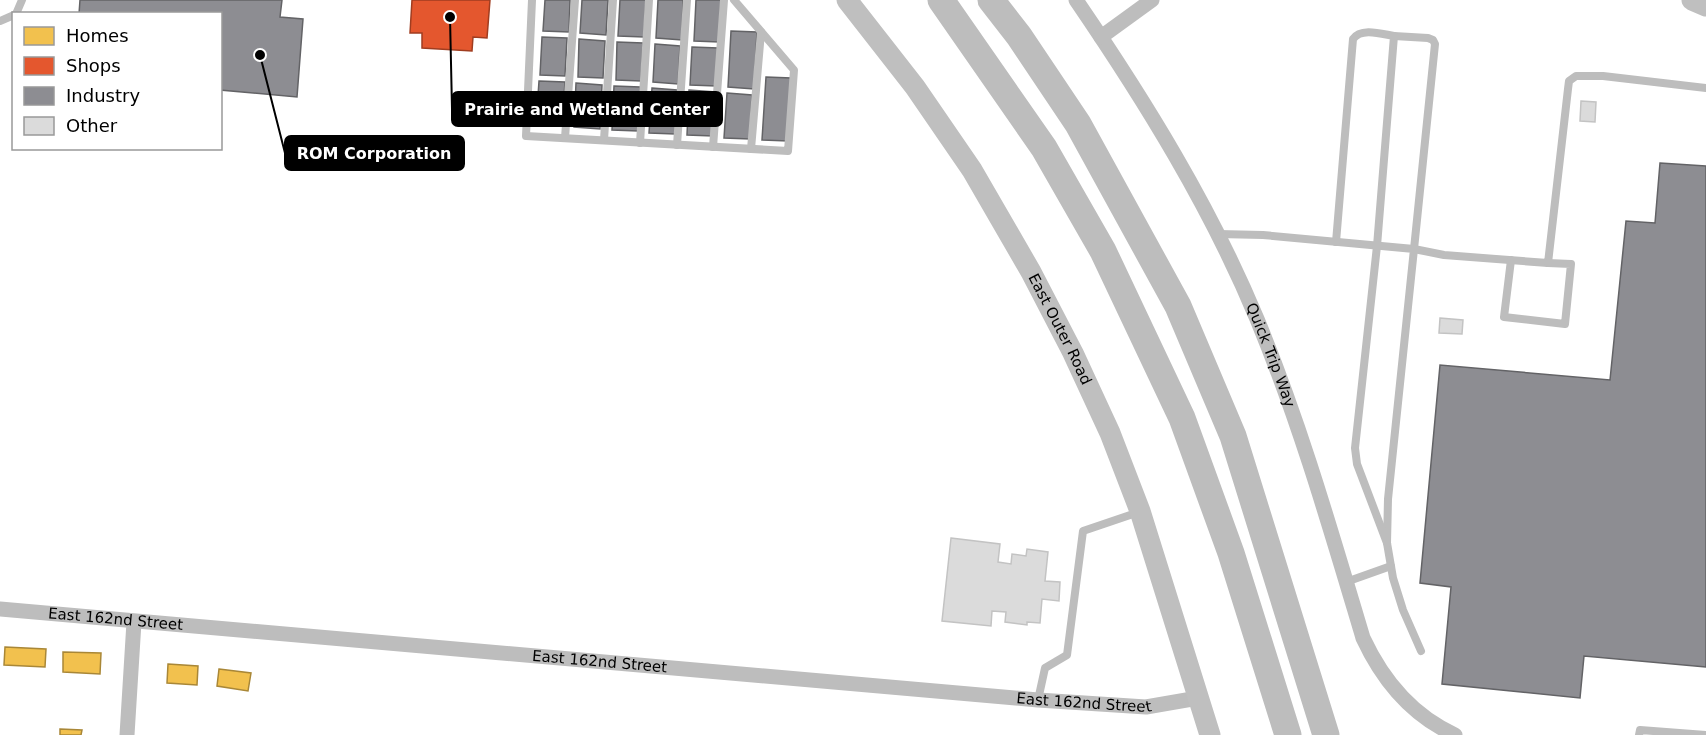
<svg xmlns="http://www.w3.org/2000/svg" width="1706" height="735" font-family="'DejaVu Sans',sans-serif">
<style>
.homes{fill:#f2c14e;stroke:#a98737;stroke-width:1.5}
.shops{fill:#e4572e;stroke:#a03d20;stroke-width:1.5}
.industry{fill:#8d8d92;stroke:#636366;stroke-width:1.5}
.building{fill:#dbdbdb;stroke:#c3c3c3;stroke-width:1.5}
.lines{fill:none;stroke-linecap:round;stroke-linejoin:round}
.lane{stroke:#bdbdbd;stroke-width:8}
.street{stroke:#bdbdbd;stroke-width:15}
.secondary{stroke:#bfbfbf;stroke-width:21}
.highway{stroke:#bdbdbd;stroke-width:27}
.labels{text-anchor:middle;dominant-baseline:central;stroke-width:6;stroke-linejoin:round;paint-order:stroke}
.street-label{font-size:15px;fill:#000;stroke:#fff}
.leader{fill:none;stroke:#000;stroke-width:2}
.callout-dot{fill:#000;stroke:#fff;stroke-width:2}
.callout{fill:#000;stroke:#000;stroke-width:2}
.callout-label{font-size:16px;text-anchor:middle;font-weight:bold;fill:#fff}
</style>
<rect width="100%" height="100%" fill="#fff"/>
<g class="homes">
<path d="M5,647L46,649L45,667L4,665Z"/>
<path d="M63,652L101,653L100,674L63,672Z"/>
<path d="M168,664L198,666L197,685L167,683Z"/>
<path d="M219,669L251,673L248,691L217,686Z"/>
<path d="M60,729L82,730L81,735H60Z"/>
</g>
<path class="shops" d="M412,0H490L487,38L473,37L472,51L422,48V33H410Z"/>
<g class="industry">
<path d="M80,0H282L280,17L303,19L297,97L220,90V14H79Z"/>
<path d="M545,0H570L569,32L543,31Z"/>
<path d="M582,0H608L606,35L580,33Z"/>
<path d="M620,0H646L644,37L618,36Z"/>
<path d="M658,0H683L682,40L656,38Z"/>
<path d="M696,0H721L719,42L694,41Z"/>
<path d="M731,31L757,32L754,89L728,87Z"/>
<path d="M542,37L567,38L565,76L540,75Z"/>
<path d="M579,39L605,41L603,78L578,77Z"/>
<path d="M617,42L643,43L641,81L616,80Z"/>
<path d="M655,44L680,46L678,84L653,82Z"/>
<path d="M692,47L718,48L716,86L690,85Z"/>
<path d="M766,77L791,78L788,141L762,140Z"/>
<path d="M539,81L565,82L562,126L536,125Z"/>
<path d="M576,83L602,85L600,129L574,127Z"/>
<path d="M614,86L640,87L638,131L612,130Z"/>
<path d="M652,88L677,90L675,134L649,133Z"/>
<path d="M689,90L715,92L713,136L687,135Z"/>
<path d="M727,93L752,95L750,139L724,138Z"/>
<path d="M1660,163L1706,166V667L1584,656L1580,698L1442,684L1451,587L1420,583L1440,365L1610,380L1626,221L1655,223Z"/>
</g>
<g class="building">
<path d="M1581,101L1596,102L1595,122L1580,121Z"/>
<path d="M1440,318L1463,320L1462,334L1439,333Z"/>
<path d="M951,538L1000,544L998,562L1011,564L1012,554L1026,556L1027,549L1048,552L1045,581L1060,582L1059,601L1042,599L1040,623L1027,622V625L1005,622L1006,612L992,611L991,626L942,621Z"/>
</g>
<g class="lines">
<g class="lane">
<path d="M532,0L526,136L788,151L794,70L734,0"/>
<path d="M16,14L22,0"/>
<path d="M0,21L14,15"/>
<path d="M1394,36L1428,38L1433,40L1435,44L1414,249L1444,255L1548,263L1568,89L1569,81L1576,76H1603L1706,88"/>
<path d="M565,138L575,0"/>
<path d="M604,140L613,0"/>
<path d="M640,143L649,0"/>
<path d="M677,145L687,0"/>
<path d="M713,147L724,0"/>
<path d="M751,149L761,32"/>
<path d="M1218,234L1263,235L1414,249L1388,499L1387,543L1393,578L1403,610L1421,651"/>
<path d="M1336,242L1353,39C1361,27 1382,34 1394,36L1377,246L1355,448L1357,464L1387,543"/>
<path d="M1511,260L1504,317L1565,324L1571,264L1548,263"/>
<path d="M1346,582L1391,566"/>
<path d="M1038,700L1045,668L1067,655L1083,531L1139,512"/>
<path d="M1639,735L1640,730L1706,735"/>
</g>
<g class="street">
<path id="s1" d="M1076,0C1145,101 1210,206 1257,319C1300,423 1331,531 1363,638C1383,681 1411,715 1455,735"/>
<path d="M1101,37L1152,0"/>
<path id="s2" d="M0,609L1038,700L1146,707L1198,698"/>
<path d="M127,735L134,622"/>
</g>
<g class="secondary">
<path id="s3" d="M847,0L915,87L972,170L1031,272L1073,353L1110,433L1140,511L1210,735"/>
<path d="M1692,0L1706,6"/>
</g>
<g class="highway">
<path d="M941,0L1044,148L1103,251L1182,418L1231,553L1288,735"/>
<path d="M991,0L1019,36L1078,124L1178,306L1233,436L1326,735"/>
</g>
</g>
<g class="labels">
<g class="street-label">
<text stroke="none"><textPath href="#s3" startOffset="393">East Outer Road</textPath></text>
<text stroke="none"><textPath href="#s1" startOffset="406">Quick Trip Way</textPath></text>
<text stroke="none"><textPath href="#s2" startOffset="116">East 162nd Street</textPath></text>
<text stroke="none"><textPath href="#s2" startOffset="602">East 162nd Street</textPath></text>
<text stroke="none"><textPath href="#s2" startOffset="1088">East 162nd Street</textPath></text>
</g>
</g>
<path class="leader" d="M450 17L452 109M260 55L285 153"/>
<g class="callout-dot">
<circle cx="450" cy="17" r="6"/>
<circle cx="260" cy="55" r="6"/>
</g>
<g class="callout">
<rect x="452" y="92" width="270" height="34" rx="6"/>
<rect x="285" y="136" width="179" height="34" rx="6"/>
</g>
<g class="callout-label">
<text x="587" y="115">Prairie and Wetland Center</text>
<text x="374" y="159">ROM Corporation</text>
</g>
<rect x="12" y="12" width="210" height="138" fill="#ffffff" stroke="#999999" stroke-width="1.5"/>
<rect x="24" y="27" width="30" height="18" fill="#f2c14e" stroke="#999999" stroke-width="1.5"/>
<text x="66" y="42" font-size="18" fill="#000000">Homes</text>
<rect x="24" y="57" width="30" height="18" fill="#e4572e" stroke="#999999" stroke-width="1.5"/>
<text x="66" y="72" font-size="18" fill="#000000">Shops</text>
<rect x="24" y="87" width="30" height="18" fill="#8d8d92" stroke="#999999" stroke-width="1.5"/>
<text x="66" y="102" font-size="18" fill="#000000">Industry</text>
<rect x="24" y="117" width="30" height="18" fill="#dbdbdb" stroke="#999999" stroke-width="1.5"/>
<text x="66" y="132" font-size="18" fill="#000000">Other</text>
</svg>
